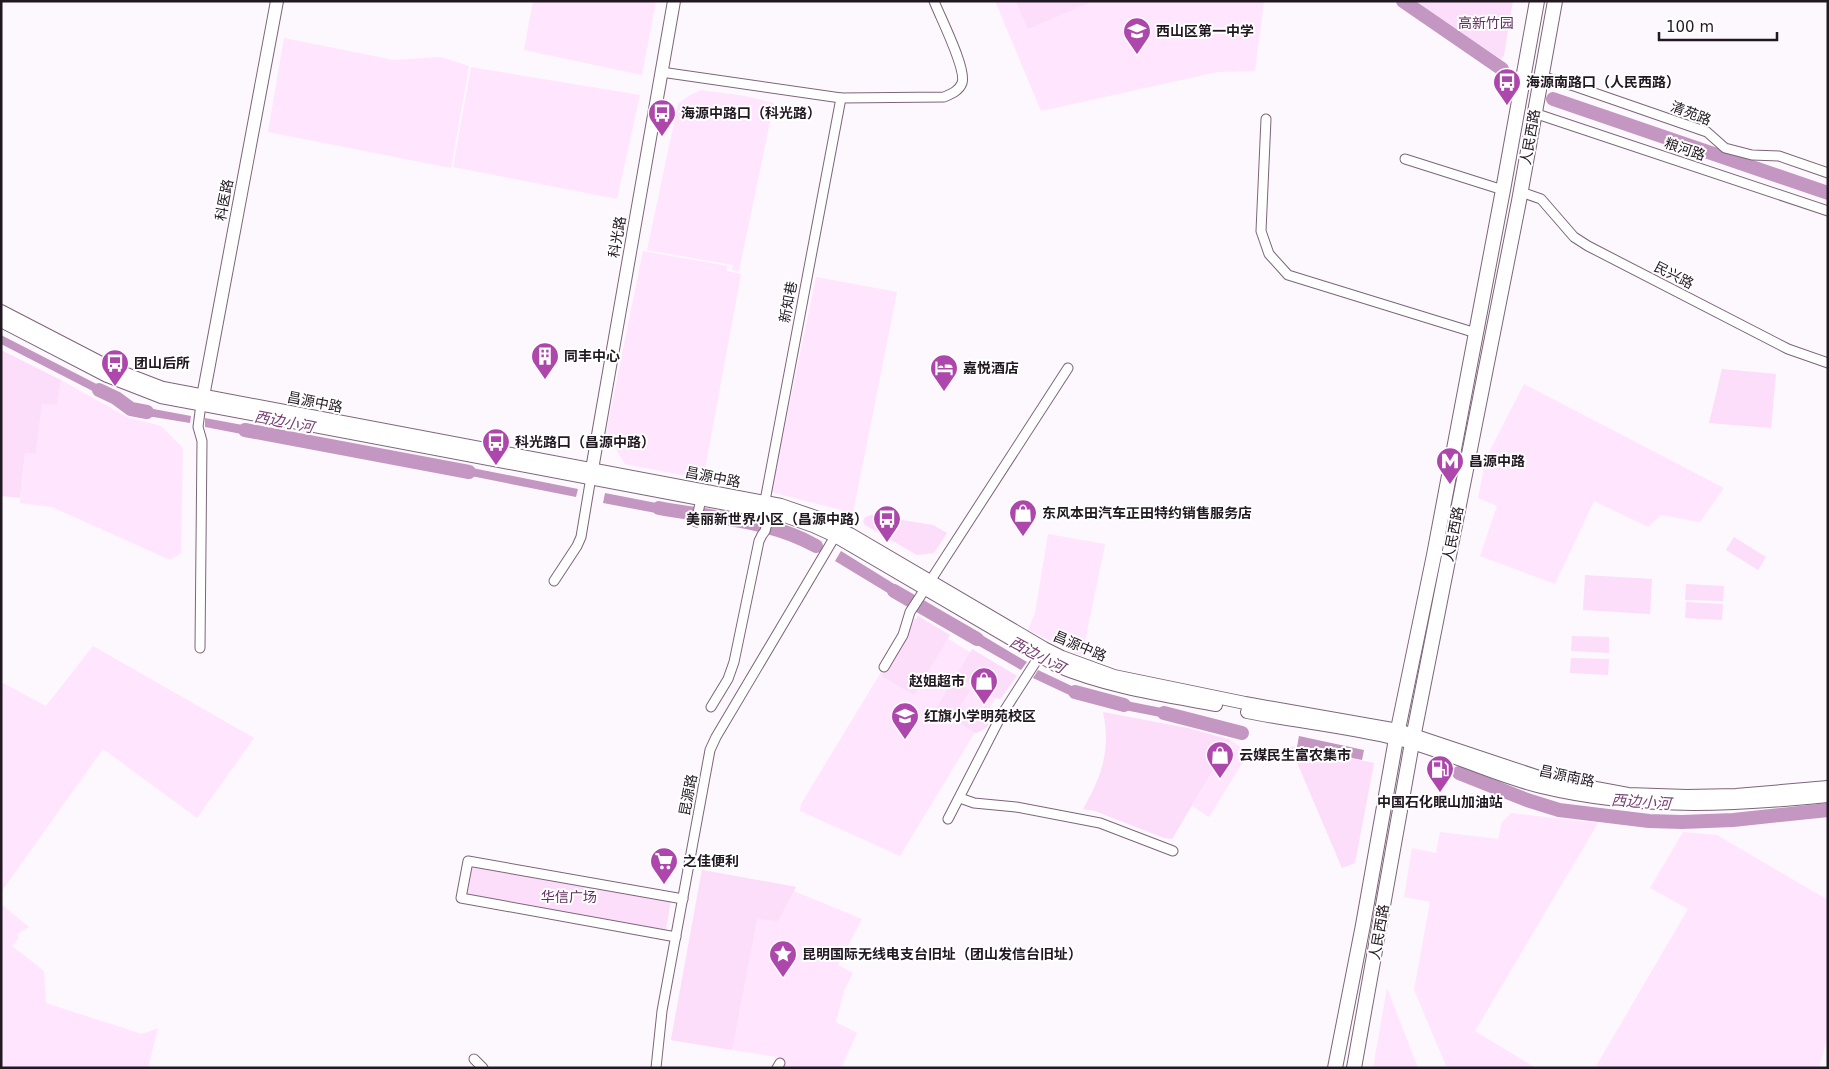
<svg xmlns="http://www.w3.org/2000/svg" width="1829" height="1069" font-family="'DejaVu Sans','Noto Sans SC',sans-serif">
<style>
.built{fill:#ffe5fd}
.green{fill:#fcddfa}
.water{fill:#c397c1}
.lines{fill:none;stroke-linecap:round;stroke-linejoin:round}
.river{stroke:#c397c1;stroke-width:14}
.street-casing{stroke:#7c657a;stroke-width:11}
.secondary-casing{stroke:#7c657a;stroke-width:14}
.primary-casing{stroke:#7c657a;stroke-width:16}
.street{stroke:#fff;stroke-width:9}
.secondary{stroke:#fff;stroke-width:12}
.primary{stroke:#fff;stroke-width:14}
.labels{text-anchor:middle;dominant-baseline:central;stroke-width:4;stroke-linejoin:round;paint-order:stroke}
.park-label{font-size:14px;fill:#622d61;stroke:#fff}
.poi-label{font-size:14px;font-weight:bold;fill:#211821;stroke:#fff;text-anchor:start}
.street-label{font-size:14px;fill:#211821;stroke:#fff}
.water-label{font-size:15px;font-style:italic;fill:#774075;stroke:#fff}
</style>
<rect width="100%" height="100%" fill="#fdf8fd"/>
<g class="built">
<path d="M533,1H656L642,75L524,50Z"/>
<path d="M995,1H1264L1255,71L1217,72L1041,111Z"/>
<path d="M284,38L394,60L441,57L469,66L451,168L268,132Z"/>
<path d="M471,67L640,95L617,199L453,167Z"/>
<path d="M701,90L745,96L774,103L739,271L732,270L733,265L647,250L678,104L690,95Z"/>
<path d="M643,251L727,266V271L741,274L703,479L625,464L606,433Z"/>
<path d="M816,277L897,292L853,513L771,492Z"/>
<path d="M61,380L127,417L161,426L183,448L181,553L170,560L52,507L20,503L25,452L36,453L42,404L57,405Z"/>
<path d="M1524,384L1724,488L1700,522L1661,515L1648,527L1594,501L1555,584L1480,556L1497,506L1478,498L1486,458Z"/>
<path d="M1048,534L1105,544L1082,656L1028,630L1035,613Z"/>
<path d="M914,618L1009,676L900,856L800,811L801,804Z"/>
<path d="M93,646L254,738L197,818L103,749L1,892V686L3,683L46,706Z"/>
<path d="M1231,741L1249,752L1209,817L1192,806Z"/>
<path d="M1511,813L1598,823L1475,1031L1536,1068H1447L1414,990L1430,902L1404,897L1412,848L1436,853L1440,832L1498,839L1502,822Z"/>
<path d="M1683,832L1717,835L1828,900V1034L1819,1068H1595L1688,909L1650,888Z"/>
<path d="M702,870L796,887L794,891L862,919L838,965L853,973L844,991L836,1022L857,1033L841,1068H779L776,1061L777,1057L671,1040Z"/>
<path d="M1,904L29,927L17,934L19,938L12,946L44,971L46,1003L142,1034L158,1028L148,1068H1Z"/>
<path d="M1387,988L1418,1068H1373Z"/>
</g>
<g class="green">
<path d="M1016,1H1093L1028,29Z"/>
<path d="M1412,1H1513L1504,55L1501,59Z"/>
<path d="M1,350L61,380L57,405L42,404L36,453H25L20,498L1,496Z"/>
<path d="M1722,369L1776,374L1771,428L1709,423Z"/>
<path d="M871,515L933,525L947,533L934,553L917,555L865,525L863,522L865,517Z"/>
<path d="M1734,537L1766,557L1758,570L1726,550Z"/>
<path d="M1585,575L1652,579L1650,614L1583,610Z"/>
<path d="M1686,584L1724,586L1723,601L1685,600Z"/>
<path d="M1686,602L1723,604L1722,620L1685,618Z"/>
<path d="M918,616L950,635L914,695L882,676Z"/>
<path d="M1572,636L1609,637V653L1571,651Z"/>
<path d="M972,649L1017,676L1000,699L992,697L956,676Z"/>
<path d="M1571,658L1609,659L1608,675L1570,673Z"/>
<path d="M953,680L970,691L960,706L978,717L982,715L988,720V726L983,730L976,733L936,709Z"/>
<path d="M1103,712L1188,728L1231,740L1172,839L1164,838L1095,811L1083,809C1102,776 1111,750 1103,712Z"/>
<path d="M1290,746L1374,763L1355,863L1342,868Z"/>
<path d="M471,864L671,900L666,930L466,894Z"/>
<path d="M702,870L796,887L778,921L757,919L732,1050L671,1040Z"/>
</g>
<g class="water">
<path d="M1,335L118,395L114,402L1,344Z"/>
<path d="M132,405L191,416L190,423L129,413Z"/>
<path d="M205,418L264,429L262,438L205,427Z"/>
<path d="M272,431L326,441L325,449L270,439Z"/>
<path d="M335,442L380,450L378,458L333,450Z"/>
<path d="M389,454L439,460L438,468L388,461Z"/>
<path d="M452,464L578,489L576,497L451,472Z"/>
<path d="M605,493L677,507V517L603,503Z"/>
<path d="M708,511L762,521L759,529L707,520Z"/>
<path d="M773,524L818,541L814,548L770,533Z"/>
<path d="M841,551L912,595L906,604L835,561Z"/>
<path d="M923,600L955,620L951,630L917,611Z"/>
<path d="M965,625L1027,662L1021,670L958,634Z"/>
<path d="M1038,670L1076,688L1092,692L1091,702L1067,694L1033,678Z"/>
<path d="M1106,697L1182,712L1181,721L1104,706Z"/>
<path d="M1196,715L1242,729L1241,738L1194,725Z"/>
<path d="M1299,736L1364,750L1362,760L1297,747Z"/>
</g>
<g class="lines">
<g class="river">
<path d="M1403,1L1502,69"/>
<path d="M1553,99L1828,193"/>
<path d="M99,390L116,398L131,409L147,412"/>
<path d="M245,430L469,472"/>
<path d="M659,508C710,518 769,519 816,546"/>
<path d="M894,591L977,639"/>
<path d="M1075,692L1124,705"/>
<path d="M1164,713L1242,733"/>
<path d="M1459,773L1527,800L1559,810L1649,821L1682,822L1733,820L1828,810"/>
</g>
<g class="street-casing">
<g id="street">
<path d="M661,72L841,98L944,97C951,94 959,91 962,83C967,69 940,17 934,1"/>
<path d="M1541,76L1577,87L1707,132L1725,148L1752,155L1779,156L1828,173"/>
<path d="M1534,113L1828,211"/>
<path d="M1266,119L1261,231L1269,254L1288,275L1476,333"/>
<path d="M1405,159L1503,190"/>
<path d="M1521,192L1541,199L1574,237L1588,246L1788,349L1828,363"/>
<path d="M764,506L841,98"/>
<path d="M696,522L701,499"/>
<path d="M554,581L577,546L581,537L591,477"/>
<path d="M200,648L202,441L198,427L201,404"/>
<path d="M884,667L903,635L910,612L925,589L1068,368"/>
<path d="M711,707L728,679L734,662L759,541L762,535L765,531L771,508"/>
<path d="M960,798L974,803L1016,807L1100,823L1173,851"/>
<path d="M948,819L1001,716L1042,652"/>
<path d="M676,937L461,898L468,861L683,899"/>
<path d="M474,1059L483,1068"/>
<path d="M656,1068L662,1011L710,750L716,737L837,533"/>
<path d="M777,1068L780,1063"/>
</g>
</g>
<g class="secondary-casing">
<g id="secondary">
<path d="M1,311L111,368L163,388L781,505L816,517L850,534L1044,648L1062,657L1114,676L1245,703L1398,730L1542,778L1628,794L1687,796L1736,795L1828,787"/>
<path d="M1,321L107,376L161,397L779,514L813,526L835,536L1057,666C1107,687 1162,695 1216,705"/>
<path d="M202,402L277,1"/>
<path d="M591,475L674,1"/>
<path d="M1247,712C1297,722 1348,727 1397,739C1446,751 1492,775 1541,787C1637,810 1730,806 1828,796"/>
</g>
</g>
<g class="primary-casing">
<g id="primary">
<path d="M1335,1068L1363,925L1396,739L1434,555L1503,190L1537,1"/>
<path d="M1354,1068L1412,743L1519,201L1555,1"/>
</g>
</g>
<use href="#street" class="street"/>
<use href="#secondary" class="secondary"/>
<use href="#primary" class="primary"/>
</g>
<defs>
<g id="school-pin" transform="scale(1.4375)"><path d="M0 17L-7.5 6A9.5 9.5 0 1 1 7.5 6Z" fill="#ad47ac" stroke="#fff"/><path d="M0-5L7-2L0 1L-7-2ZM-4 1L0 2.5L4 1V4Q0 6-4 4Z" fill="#fff"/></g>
<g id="bus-pin" transform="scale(1.4375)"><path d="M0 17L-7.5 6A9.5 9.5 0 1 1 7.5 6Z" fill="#ad47ac" stroke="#fff"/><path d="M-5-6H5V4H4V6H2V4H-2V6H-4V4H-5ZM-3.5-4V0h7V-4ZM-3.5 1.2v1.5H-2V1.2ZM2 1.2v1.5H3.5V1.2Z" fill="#fff"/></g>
<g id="building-pin" transform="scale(1.4375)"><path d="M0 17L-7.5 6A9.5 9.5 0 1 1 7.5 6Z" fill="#ad47ac" stroke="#fff"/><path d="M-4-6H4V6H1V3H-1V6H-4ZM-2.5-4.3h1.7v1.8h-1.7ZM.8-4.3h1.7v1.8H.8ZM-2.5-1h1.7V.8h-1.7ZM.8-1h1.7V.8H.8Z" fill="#fff"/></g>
<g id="hotel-pin" transform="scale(1.4375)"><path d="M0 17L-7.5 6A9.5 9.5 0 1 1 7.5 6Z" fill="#ad47ac" stroke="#fff"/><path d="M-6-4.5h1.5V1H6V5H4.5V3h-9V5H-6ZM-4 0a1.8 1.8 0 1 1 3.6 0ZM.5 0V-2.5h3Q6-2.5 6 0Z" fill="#fff"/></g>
<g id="metro-pin" transform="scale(1.4375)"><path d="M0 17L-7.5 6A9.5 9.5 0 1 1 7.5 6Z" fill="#ad47ac" stroke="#fff"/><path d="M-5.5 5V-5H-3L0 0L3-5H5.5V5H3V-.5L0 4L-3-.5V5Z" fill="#fff"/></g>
<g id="shop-pin" transform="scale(1.4375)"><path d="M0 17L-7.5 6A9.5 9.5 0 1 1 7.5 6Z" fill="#ad47ac" stroke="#fff"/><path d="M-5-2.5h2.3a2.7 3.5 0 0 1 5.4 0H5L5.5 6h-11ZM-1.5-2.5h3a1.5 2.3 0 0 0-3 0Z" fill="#fff"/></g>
<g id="fuel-pin" transform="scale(1.4375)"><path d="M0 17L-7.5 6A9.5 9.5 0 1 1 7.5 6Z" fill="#ad47ac" stroke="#fff"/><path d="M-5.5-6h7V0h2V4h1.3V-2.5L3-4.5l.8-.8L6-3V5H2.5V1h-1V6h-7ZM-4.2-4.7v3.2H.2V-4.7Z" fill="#fff"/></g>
<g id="supermarket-pin" transform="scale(1.4375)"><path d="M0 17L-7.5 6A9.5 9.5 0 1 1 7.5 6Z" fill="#ad47ac" stroke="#fff"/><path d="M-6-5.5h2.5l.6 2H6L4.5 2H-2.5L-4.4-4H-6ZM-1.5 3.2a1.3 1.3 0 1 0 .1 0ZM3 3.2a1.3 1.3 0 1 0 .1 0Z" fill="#fff"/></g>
<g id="sight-pin" transform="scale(1.4375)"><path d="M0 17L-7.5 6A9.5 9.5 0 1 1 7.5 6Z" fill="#ad47ac" stroke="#fff"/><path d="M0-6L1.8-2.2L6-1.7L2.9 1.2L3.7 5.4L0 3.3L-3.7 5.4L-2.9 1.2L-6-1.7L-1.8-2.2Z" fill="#fff"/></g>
</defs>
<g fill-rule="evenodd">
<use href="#school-pin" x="1137" y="31"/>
<use href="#bus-pin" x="1507" y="82"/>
<use href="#bus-pin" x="662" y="113"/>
<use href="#building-pin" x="545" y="356"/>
<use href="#bus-pin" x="115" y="363"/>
<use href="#hotel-pin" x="944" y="368"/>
<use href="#bus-pin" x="496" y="442"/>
<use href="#metro-pin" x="1450" y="461"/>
<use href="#shop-pin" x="1023" y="513"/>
<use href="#bus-pin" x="887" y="519"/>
<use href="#shop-pin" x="984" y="681"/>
<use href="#school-pin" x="905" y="716"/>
<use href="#shop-pin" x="1220" y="755"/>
<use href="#fuel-pin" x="1440" y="769"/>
<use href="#supermarket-pin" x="664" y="861"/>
<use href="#sight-pin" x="783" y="954"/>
</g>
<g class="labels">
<g class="park-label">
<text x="1486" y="23">高新竹园</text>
<text x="569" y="897">华信广场</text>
</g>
<g class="poi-label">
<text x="1156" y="31">西山区第一中学</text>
<text x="1526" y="82">海源南路口（人民西路）</text>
<text x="681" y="113">海源中路口（科光路）</text>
<text x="564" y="356">同丰中心</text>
<text x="134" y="363">团山后所</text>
<text x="963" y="368">嘉悦酒店</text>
<text x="515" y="442">科光路口（昌源中路）</text>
<text x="1469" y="461">昌源中路</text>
<text x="1042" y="513">东风本田汽车正田特约销售服务店</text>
<text x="868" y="519" text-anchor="end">美丽新世界小区（昌源中路）</text>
<text x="965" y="681" text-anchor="end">赵姐超市</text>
<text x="924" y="716">红旗小学明苑校区</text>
<text x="1239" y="755">云媒民生富农集市</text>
<text x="1440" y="802" text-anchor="middle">中国石化眠山加油站</text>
<text x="683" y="861">之佳便利</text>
<text x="802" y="954">昆明国际无线电支台旧址（团山发信台旧址）</text>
</g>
<g class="street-label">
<text transform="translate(1691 113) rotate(21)">清苑路</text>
<text transform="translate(1530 137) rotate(-80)">人民西路</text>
<text transform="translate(1685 149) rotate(19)">粮河路</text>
<text transform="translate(224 200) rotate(-79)">科医路</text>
<text transform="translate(617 237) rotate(-80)">科光路</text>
<text transform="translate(1674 275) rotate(27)">民兴路</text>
<text transform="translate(788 302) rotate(-79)">新知巷</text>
<text transform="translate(315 402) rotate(11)">昌源中路</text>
<text transform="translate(713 477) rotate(11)">昌源中路</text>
<text transform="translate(1453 534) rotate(-79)">人民西路</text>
<text transform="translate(1080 646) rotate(23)">昌源中路</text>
<text transform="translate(1567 776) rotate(12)">昌源南路</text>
<text transform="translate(688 795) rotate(-79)">昆源路</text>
<text transform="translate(1379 932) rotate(-80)">人民西路</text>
</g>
<g class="water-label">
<text transform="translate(284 422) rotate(11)">西边小河</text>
<text transform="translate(1037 655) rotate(28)">西边小河</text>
<text transform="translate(1641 802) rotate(4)">西边小河</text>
</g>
</g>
<rect width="1829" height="1069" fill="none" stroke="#211821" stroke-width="5"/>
<path d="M1659 32v8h118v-8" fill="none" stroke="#211821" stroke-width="2.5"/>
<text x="1666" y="32" font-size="15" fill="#211821" stroke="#ffffff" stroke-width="4" paint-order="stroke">100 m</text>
</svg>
